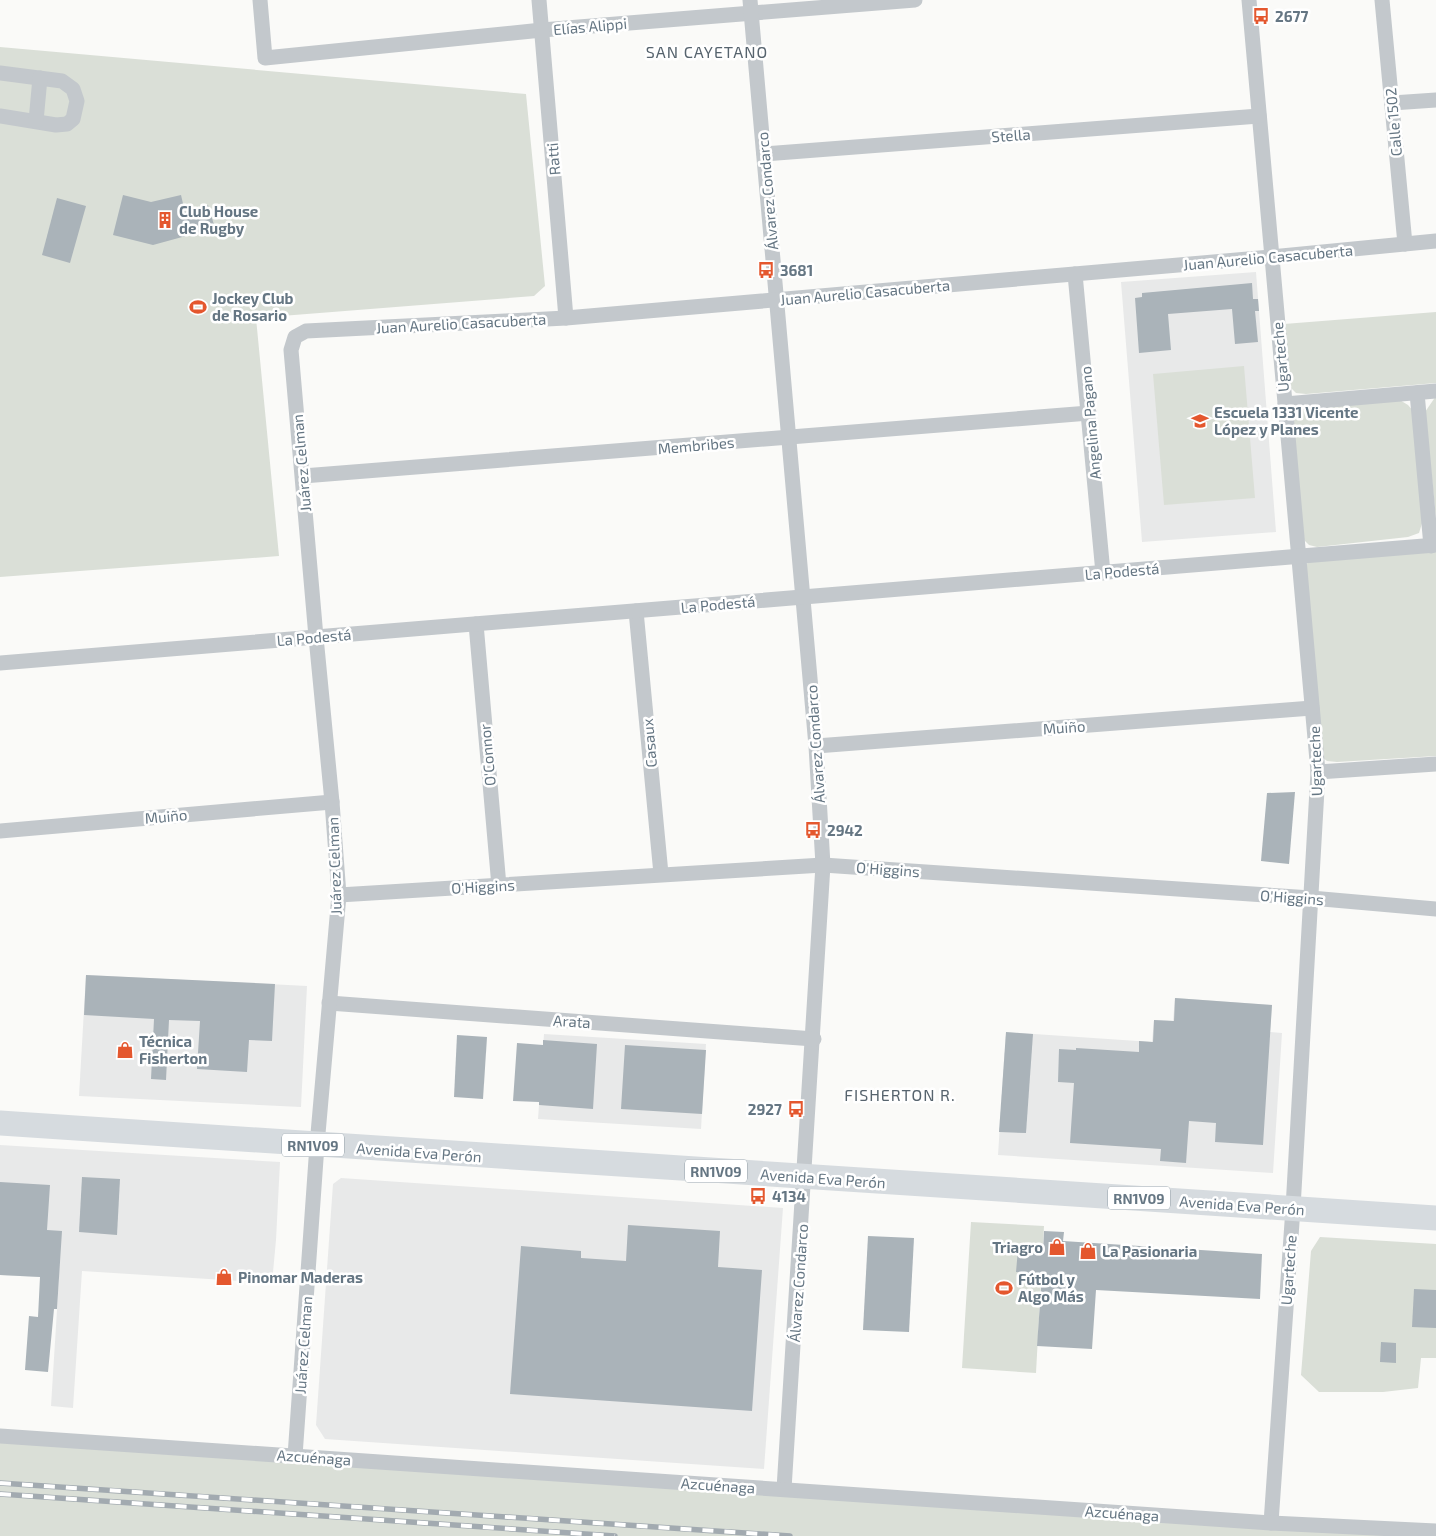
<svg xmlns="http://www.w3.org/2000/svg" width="1436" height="1536" font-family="'Exo 2',sans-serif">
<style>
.built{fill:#e8e9e9}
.green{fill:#dadfd7}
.building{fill:#aab3b9}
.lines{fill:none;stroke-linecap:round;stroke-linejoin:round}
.street{stroke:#c3c8cc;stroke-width:15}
.primary{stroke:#d6dbdf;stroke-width:25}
.rail-casing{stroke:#a2aab0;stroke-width:5.5}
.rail{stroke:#fff;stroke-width:4;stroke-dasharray:11;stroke-linecap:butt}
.labels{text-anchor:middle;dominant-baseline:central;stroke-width:5;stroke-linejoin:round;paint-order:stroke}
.shield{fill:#fff;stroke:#939fa8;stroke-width:1}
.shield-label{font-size:14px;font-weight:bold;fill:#657683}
.poi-label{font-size:15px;font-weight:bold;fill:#657683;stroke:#fff;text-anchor:start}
.street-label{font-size:15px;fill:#657683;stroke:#fff}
.neighbourhood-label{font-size:16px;letter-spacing:1px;fill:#57646e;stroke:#fff}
</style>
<rect width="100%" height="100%" fill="#fafaf8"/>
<g class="built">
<path d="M1256,272L1276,532L1142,542L1121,282Z"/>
<path d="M86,975L307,986L301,1107L79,1096Z"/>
<path d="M1175,998L1272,1005L1270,1032L1282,1033L1273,1173L998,1155L1006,1032L1152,1042L1154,1020L1173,1021Z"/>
<path d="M544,1034L706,1044L701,1129L538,1119Z"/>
<path d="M0,1145L280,1162L276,1240L272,1283L82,1271L73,1408L51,1406L59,1278L0,1275Z"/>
<path d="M341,1178L783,1208L764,1469L325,1439L316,1425L333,1184Z"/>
</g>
<g class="green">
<path d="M0,47L526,94L545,286L534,296L256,318L279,556L0,577Z"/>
<path d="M1436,312V383L1306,394L1296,393L1291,388L1284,324Z"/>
<path d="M1244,366L1255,498L1164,505L1153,374Z"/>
<path d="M1436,396V519L1425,412Z"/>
<path d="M1398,399L1408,405L1414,412L1423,520L1419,533L1408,537L1317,547L1309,545L1303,539L1292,418L1296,411L1302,407Z"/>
<path d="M1436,549V756L1337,762L1327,761L1322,757L1306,567L1308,561Z"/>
<path d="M971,1222L1044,1226L1036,1373L962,1368Z"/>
<path d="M1320,1237L1436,1244V1358H1421L1418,1388L1383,1392H1319L1301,1375L1311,1251Z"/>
<path d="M0,1436L1436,1536H0Z"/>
</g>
<g class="building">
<path d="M123,195L151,202L181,195L185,212L208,205L215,228L153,245L113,235Z"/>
<path d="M57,198L86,206L70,263L42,255Z"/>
<path d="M1252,283L1253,299H1258L1259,311H1255L1258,342L1235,344L1232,309L1168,314L1171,350L1139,353L1135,298L1142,297V293Z"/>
<path d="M1295,792L1289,864L1261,861L1267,793Z"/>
<path d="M86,975L275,984L272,1041L249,1040L247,1072L197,1069L200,1021L169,1020L166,1080L151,1079L154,1019L84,1015Z"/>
<path d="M1175,998L1272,1005L1263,1145L1215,1142L1216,1123L1189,1121L1186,1163L1160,1161L1161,1149L1070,1143L1074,1083L1058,1082L1059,1049L1076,1050V1048L1139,1052V1041L1153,1042L1154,1020L1174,1021Z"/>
<path d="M1006,1032L1033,1034L1026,1133L999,1132Z"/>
<path d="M457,1035L487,1037L483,1099L454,1097Z"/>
<path d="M543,1040L597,1044L593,1109L539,1105V1102L513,1101L517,1043L543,1045Z"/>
<path d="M625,1045L706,1050L702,1114L621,1109Z"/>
<path d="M82,1177L120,1179L117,1235L79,1232Z"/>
<path d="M0,1182L50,1185L47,1230L62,1231L57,1309H54L48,1372L25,1370L29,1316L38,1317L40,1277L0,1275Z"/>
<path d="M628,1225L720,1231L718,1267L762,1270L752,1411L510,1394L521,1246L581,1251V1258L626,1261Z"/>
<path d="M1044,1231L1064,1232L1063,1241L1262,1254L1260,1299L1096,1290L1092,1349L1037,1346L1042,1274L1016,1272L1018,1249L1043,1251Z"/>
<path d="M868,1236L914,1238L909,1332L863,1330Z"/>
<path d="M1414,1289L1436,1290V1328L1412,1327Z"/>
<path d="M1381,1342L1396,1343V1363L1380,1362Z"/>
</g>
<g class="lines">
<g class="street">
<path d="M260,0L265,58L542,30L915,0"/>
<path d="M539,0L566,318"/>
<path d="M750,0L816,746L823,865L784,1489"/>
<path d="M1249,0L1318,772L1293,1208L1271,1523"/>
<path d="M1382,0L1405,244"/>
<path d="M0,73L62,81L73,89L77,101L73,119L67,124L56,125L0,116"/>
<path d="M1392,103L1436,100"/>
<path d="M36,121L40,78"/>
<path d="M764,154L1259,116"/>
<path d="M1075,274L1103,573"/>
<path d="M1417,393L1431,546"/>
<path d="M1285,404L1436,391"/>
<path d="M303,476L1089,413"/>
<path d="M636,611L661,874"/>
<path d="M476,624L499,886"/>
<path d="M0,663L1436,545"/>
<path d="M816,746L1312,708"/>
<path d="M1318,772L1436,764"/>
<path d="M0,831L332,802"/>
<path d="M339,895L823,865L1311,898L1436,909"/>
<path d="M329,1003L814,1039"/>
<path d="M0,1436L1271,1523L1436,1531"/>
<path d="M295,1456L317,1145L339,895L332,802L316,637L291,350L295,337L306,331L566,318L1271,257L1436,241"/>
</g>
<path class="primary" d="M0,1123L1436,1218"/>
<g class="rail-casing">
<g id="rail">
<path d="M0,1483L790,1536"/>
<path d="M0,1494L615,1536"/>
</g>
</g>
<use href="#rail" class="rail"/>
</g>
<defs>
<g id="bus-bare" transform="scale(1.35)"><path d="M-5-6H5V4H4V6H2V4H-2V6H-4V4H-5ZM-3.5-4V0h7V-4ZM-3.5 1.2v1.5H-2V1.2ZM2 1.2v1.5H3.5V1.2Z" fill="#e4572e" stroke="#fff" stroke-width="2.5" paint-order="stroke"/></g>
<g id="building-bare" transform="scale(1.35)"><path d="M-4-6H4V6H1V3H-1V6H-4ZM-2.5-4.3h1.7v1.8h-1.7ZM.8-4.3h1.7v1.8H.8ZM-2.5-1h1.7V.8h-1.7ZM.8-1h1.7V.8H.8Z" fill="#e4572e" stroke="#fff" stroke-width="2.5" paint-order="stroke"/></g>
<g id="stadium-bare" transform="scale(1.35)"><path d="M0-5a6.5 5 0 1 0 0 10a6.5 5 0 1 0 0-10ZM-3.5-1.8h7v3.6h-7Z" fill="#e4572e" stroke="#fff" stroke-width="2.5" paint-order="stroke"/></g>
<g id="school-bare" transform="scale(1.35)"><path d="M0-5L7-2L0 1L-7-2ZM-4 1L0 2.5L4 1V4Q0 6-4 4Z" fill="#e4572e" stroke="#fff" stroke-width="2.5" paint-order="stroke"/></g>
<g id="shop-bare" transform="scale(1.35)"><path d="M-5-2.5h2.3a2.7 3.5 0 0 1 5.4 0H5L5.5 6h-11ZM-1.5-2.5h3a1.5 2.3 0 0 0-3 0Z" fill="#e4572e" stroke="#fff" stroke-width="2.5" paint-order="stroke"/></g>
</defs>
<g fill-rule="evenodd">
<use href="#bus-bare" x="1261" y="16"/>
<use href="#building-bare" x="165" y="220"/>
<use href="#bus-bare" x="766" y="270"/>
<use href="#stadium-bare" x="198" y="307"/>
<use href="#school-bare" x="1200" y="421"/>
<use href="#bus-bare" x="813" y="830"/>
<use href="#shop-bare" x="125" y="1050"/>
<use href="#bus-bare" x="796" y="1109"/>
<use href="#bus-bare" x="758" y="1196"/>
<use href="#shop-bare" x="1057" y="1247"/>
<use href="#shop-bare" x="1088" y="1251"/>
<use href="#shop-bare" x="224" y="1277"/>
<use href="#stadium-bare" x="1004" y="1288"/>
</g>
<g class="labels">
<g class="shield">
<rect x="282" y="1133.5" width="62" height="23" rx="4"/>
<rect x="685" y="1159.5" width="62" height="23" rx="4"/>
<rect x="1108" y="1186.5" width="62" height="23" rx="4"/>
</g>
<g class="shield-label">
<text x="313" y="1145">RN1V09</text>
<text x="716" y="1171">RN1V09</text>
<text x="1139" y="1198">RN1V09</text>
</g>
<g class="poi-label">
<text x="1275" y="16">2677</text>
<text x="179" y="211">Club House<tspan x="179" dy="17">de Rugby</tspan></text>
<text x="780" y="270">3681</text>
<text x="212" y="298">Jockey Club<tspan x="212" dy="17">de Rosario</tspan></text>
<text x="1214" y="412">Escuela 1331 Vicente<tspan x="1214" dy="17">López y Planes</tspan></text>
<text x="827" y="830">2942</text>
<text x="139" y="1041">Técnica<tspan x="139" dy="17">Fisherton</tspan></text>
<text x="782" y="1109" text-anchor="end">2927</text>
<text x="772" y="1196">4134</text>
<text x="1043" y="1247" text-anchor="end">Triagro</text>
<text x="1102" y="1251">La Pasionaria</text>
<text x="238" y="1277">Pinomar Maderas</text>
<text x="1018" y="1279">Fútbol y<tspan x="1018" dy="17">Algo Más</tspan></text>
</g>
<g class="street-label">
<text transform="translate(590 26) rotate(-5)">Elías Alippi</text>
<text transform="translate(1393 122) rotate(-95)">Calle 1502</text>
<text transform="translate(1011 135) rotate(-4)">Stella</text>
<text transform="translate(553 159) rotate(-95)">Ratti</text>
<text transform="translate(767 191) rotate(-95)">Álvarez Condarco</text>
<text transform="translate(1268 257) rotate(-5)">Juan Aurelio Casacuberta</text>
<text transform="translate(865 292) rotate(-5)">Juan Aurelio Casacuberta</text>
<text transform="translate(461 323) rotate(-3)">Juan Aurelio Casacuberta</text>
<text transform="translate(1280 357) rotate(-95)">Ugarteche</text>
<text transform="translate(1090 423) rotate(-95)">Angelina Pagano</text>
<text transform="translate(696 445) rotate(-5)">Membribes</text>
<text transform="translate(301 463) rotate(-95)">Juárez Celman</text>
<text transform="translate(1122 571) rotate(-5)">La Podestá</text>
<text transform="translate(718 604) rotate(-5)">La Podestá</text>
<text transform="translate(314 637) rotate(-5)">La Podestá</text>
<text transform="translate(1064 727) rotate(-4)">Muiño</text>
<text transform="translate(649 743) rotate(-95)">Casaux</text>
<text transform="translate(815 744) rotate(-94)">Álvarez Condarco</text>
<text transform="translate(487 755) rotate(-95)">O'Connor</text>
<text transform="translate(1315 761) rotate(-92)">Ugarteche</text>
<text transform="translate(166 816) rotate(-5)">Muiño</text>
<text transform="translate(334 866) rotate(-92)">Juárez Celman</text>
<text transform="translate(888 869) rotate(4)">O'Higgins</text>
<text transform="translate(483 886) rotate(-3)">O'Higgins</text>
<text transform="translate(1292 897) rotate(4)">O'Higgins</text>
<text transform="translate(572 1021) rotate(4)">Arata</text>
<text transform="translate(419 1152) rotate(4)">Avenida Eva Perón</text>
<text transform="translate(823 1178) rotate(4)">Avenida Eva Perón</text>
<text transform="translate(1242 1205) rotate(4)">Avenida Eva Perón</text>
<text transform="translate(1288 1270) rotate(-86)">Ugarteche</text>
<text transform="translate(798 1283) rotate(-86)">Álvarez Condarco</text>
<text transform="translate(303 1345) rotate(-86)">Juárez Celman</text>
<text transform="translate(314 1457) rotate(4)">Azcuénaga</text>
<text transform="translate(718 1485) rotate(4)">Azcuénaga</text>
<text transform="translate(1122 1513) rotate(4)">Azcuénaga</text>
</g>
<g class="neighbourhood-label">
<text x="707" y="51">SAN CAYETANO</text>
<text x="900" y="1094">FISHERTON R.</text>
</g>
</g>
</svg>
